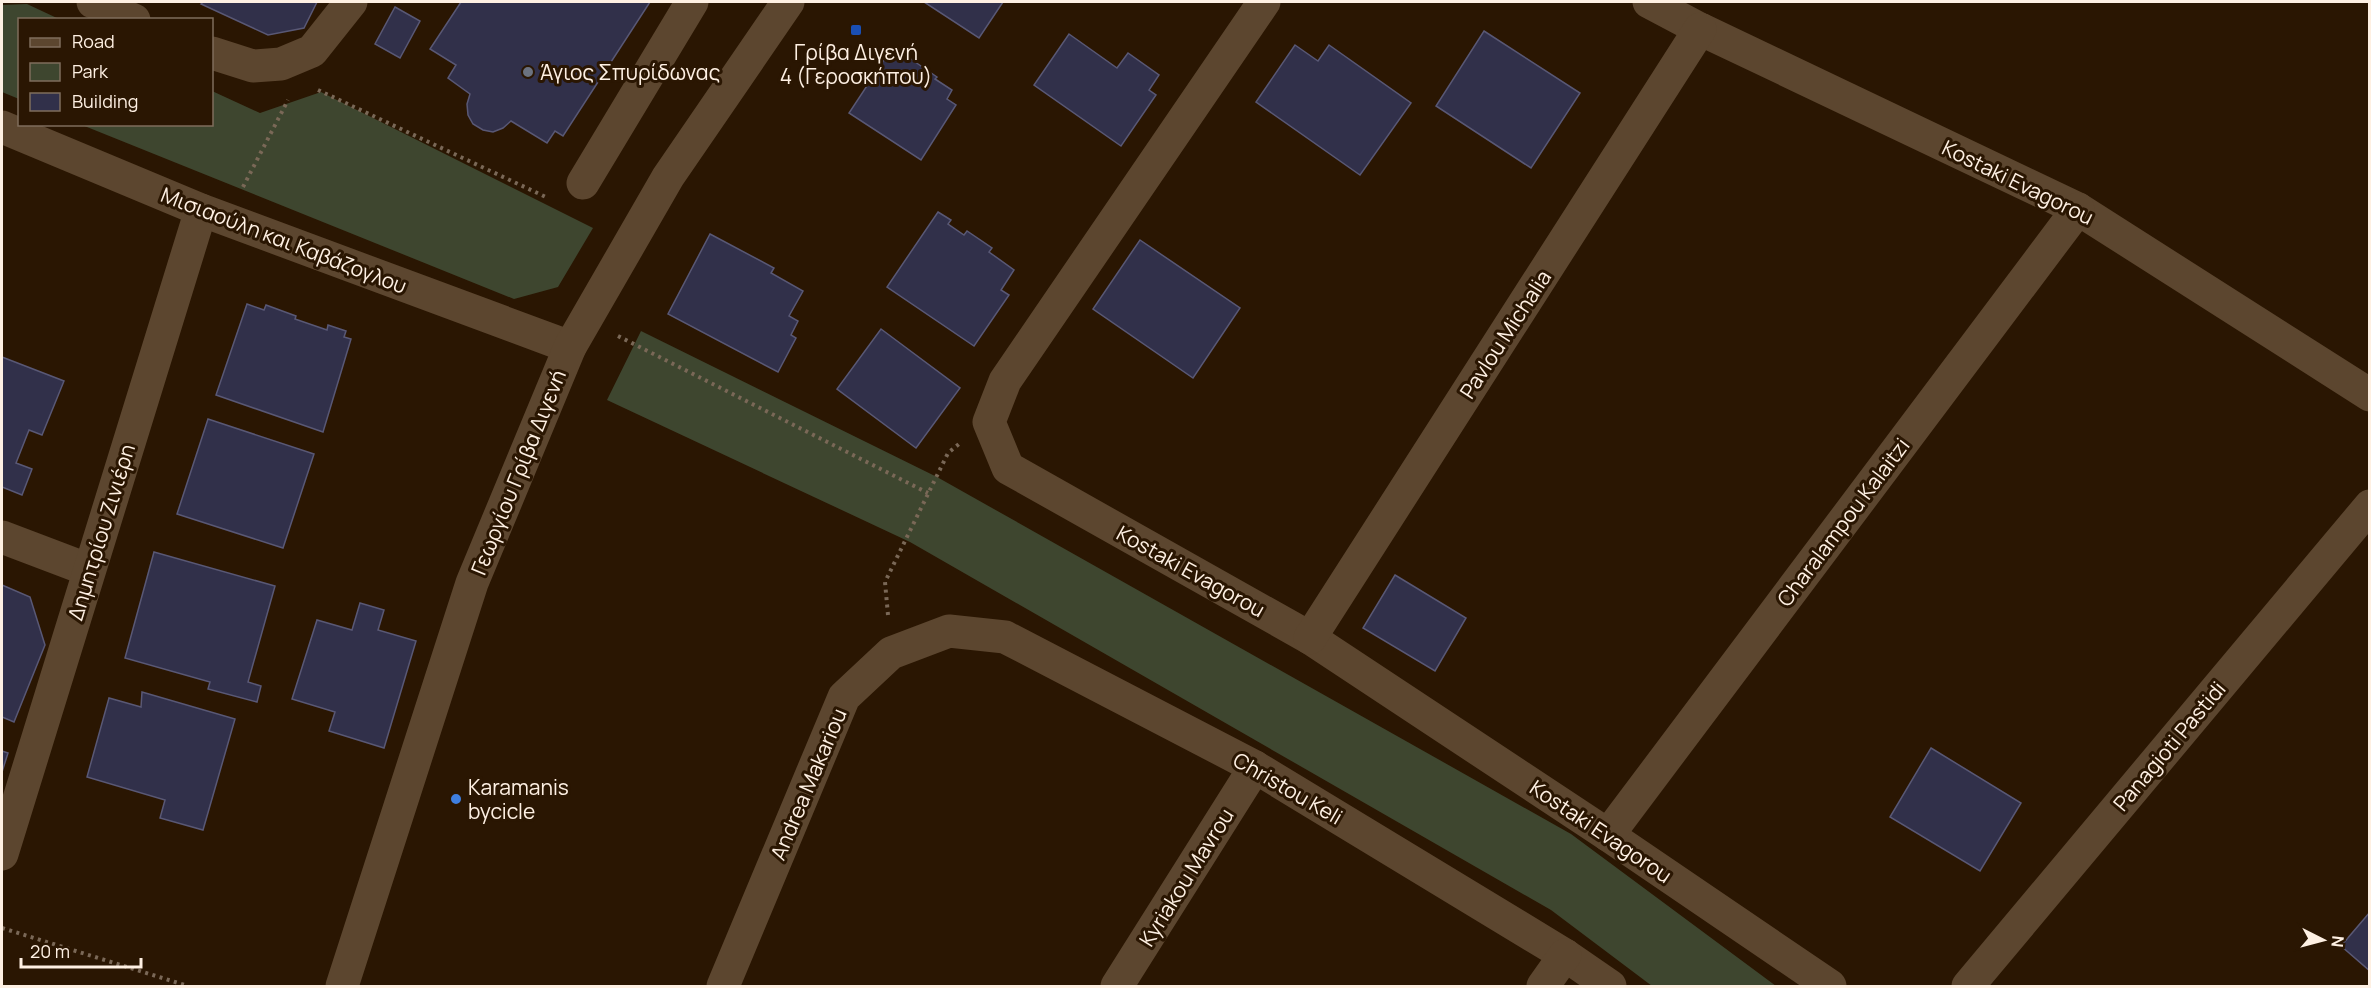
<svg xmlns="http://www.w3.org/2000/svg" width="2371" height="988" font-family="Manrope,sans-serif">
<style>
.green{fill:#3e462f}
.building{fill:#31304a;stroke:#595875;stroke-width:1.5}
.lines{fill:none;stroke-linecap:round;stroke-linejoin:round}
.path{stroke:#7a6857;stroke-width:4;stroke-dasharray:3 4.5;stroke-linecap:butt}
.minor{stroke:#5c462f;stroke-width:33}
.transit-dot{fill:#1a4fb4;stroke:#2a1602;stroke-width:2}
.worship-dot{fill:#6b7280;stroke:#2a1602;stroke-width:2}
.shop-dot{fill:#3f7fe0;stroke:#2a1602;stroke-width:2}
.labels{text-anchor:middle;dominant-baseline:central;stroke-width:6;stroke-linejoin:round;paint-order:stroke}
.poi-label{font-size:21px;fill:#fef0e3;stroke:#2a1602;text-anchor:start}
.street-label{font-size:21px;fill:#fef0e3;stroke:#2a1602}
</style>
<rect width="100%" height="100%" fill="#2a1602"/>
<g class="green">
<path d="M27,4L59,19L20,20L19,99L2,92V5Z"/>
<path d="M212,91L260,113L321,92L593,228L558,287L514,299L82,125L212,124Z"/>
<path d="M641,331L937,477L1571,834L1776,986H1652L1551,910L910,542L607,400Z"/>
</g>
<g class="building">
<path d="M203,2H317L304,28L268,35L201,4Z"/>
<path d="M461,2H650L563,136L555,131L547,143L511,121L503,128L493,132L483,130L473,124L468,115L467,104L470,94L448,78L456,65L430,49Z"/>
<path d="M924,2H1003L979,38Z"/>
<path d="M395,7L420,21L400,58L375,44Z"/>
<path d="M1484,31L1580,93L1531,168L1436,106Z"/>
<path d="M1069,34L1117,68L1128,53L1159,75L1149,90L1156,95L1121,146L1034,85Z"/>
<path d="M1295,45L1318,61L1329,45L1411,103L1360,175L1256,102Z"/>
<path d="M905,55L937,77L935,79L952,90L947,99L956,105L921,160L849,113L884,60L892,56Z"/>
<path d="M938,212L951,220L948,224L964,235L967,231L992,248L989,252L1014,270L1001,290L1009,295L974,346L887,287Z"/>
<path d="M710,234L774,268L771,273L803,291L789,316L798,321L791,335L796,338L778,372L668,314Z"/>
<path d="M1140,240L1240,308L1193,378L1093,309Z"/>
<path d="M247,304L264,310L266,305L296,316L295,319L327,330L328,325L346,331L344,337L351,339L323,432L216,395Z"/>
<path d="M881,329L960,388L916,448L837,389Z"/>
<path d="M2,357L64,381L42,435L29,430L16,463L32,469L22,495L2,487Z"/>
<path d="M208,419L314,454L283,548L177,514Z"/>
<path d="M154,552L275,586L248,682L261,686L257,702L208,689L210,682L125,658Z"/>
<path d="M1395,575L1466,618L1435,671L1363,628Z"/>
<path d="M2,585L30,597L45,645L14,722L2,717Z"/>
<path d="M360,603L384,610L378,630L416,641L384,748L329,731L335,712L292,699L317,620L352,630Z"/>
<path d="M142,692L235,719L203,830L160,818L165,800L87,777L109,698L141,707Z"/>
<path d="M1931,748L2021,803L1980,871L1890,817Z"/>
<path d="M2,751L8,753L2,772Z"/>
<path d="M2370,912V971L2341,946Z"/>
</g>
<g class="lines">
<g class="path">
<path d="M318,90L548,198"/>
<path d="M243,187L288,100"/>
<path d="M618,336L928,493"/>
<path d="M888,615L885,582L948,453L959,444"/>
<path d="M2,928L188,986"/>
</g>
<g class="minor">
<path d="M93,2L134,20"/>
<path d="M1264,2L1005,381L989,422L1008,468L1310,638L1608,835L1830,986"/>
<path d="M1649,2L1700,29L2078,209L2370,395"/>
<path d="M212,53L253,66L281,64L312,51L351,2"/>
<path d="M2,127L201,210L570,347"/>
<path d="M583,183L692,2"/>
<path d="M2,537L89,570"/>
<path d="M1310,638L1700,29"/>
<path d="M1608,835L2078,209"/>
<path d="M2,854L201,210"/>
<path d="M342,986L472,583L570,347L668,177L788,2"/>
<path d="M723,986L844,697L891,653L949,631L1005,637L1255,767L1565,955L1610,986"/>
<path d="M1117,986L1255,767"/>
<path d="M1543,986L1565,955"/>
<path d="M1968,986L2370,506"/>
</g>
</g>
<rect class="transit-dot" x="850" y="24" width="12" height="12" rx="3"/>
<circle class="worship-dot" cx="528" cy="72" r="6"/>
<circle class="shop-dot" cx="456" cy="799" r="6"/>
<g class="labels">
<g class="poi-label">
<text x="856" y="52" text-anchor="middle">Γρίβα Διγενή<tspan x="856" dy="24">4 (Γεροσκήπου)</tspan></text>
<text x="540" y="72">Άγιος Σπυρίδωνας</text>
<text x="468" y="787">Karamanis<tspan x="468" dy="24">bycicle</tspan></text>
</g>
<g class="street-label">
<text transform="translate(2018 182) rotate(26)">Kostaki Evagorou</text>
<text transform="translate(284 240) rotate(21)">Μισιαούλη και Καβάζογλου</text>
<text transform="translate(1505 334) rotate(-57)">Pavlou Michalia</text>
<text transform="translate(518 472) rotate(-68)">Γεωργίου Γρίβα Διγενή</text>
<text transform="translate(1843 522) rotate(-53)">Charalampou Kalaitzi</text>
<text transform="translate(101 532) rotate(-73)">Δημητρίου Ζινιέρη</text>
<text transform="translate(1191 571) rotate(29)">Kostaki Evagorou</text>
<text transform="translate(2169 746) rotate(-50)">Panagioti Pastidi</text>
<text transform="translate(808 784) rotate(-67)">Andrea Makariou</text>
<text transform="translate(1288 788) rotate(30)">Christou Keli</text>
<text transform="translate(1601 831) rotate(34)">Kostaki Evagorou</text>
<text transform="translate(1186 877) rotate(-58)">Kyriakou Mavrou</text>
</g>
</g>
<rect width="2371" height="988" fill="none" stroke="#fef0e3" stroke-width="6"/>
<rect x="18" y="18" width="195" height="108" fill="#2a1602" stroke="#7f6d5c" stroke-width="1.5"/>
<rect x="30" y="38" width="30" height="9" fill="#5c462f" stroke="#7f6d5c" stroke-width="1.5"/>
<text x="72" y="48" font-size="18" fill="#fef0e3">Road</text>
<rect x="30" y="63" width="30" height="18" fill="#3e462f" stroke="#7f6d5c" stroke-width="1.5"/>
<text x="72" y="78" font-size="18" fill="#fef0e3">Park</text>
<rect x="30" y="93" width="30" height="18" fill="#31304a" stroke="#7f6d5c" stroke-width="1.5"/>
<text x="72" y="108" font-size="18" fill="#fef0e3">Building</text>
<g transform="translate(2323 940) rotate(96)" stroke="#2a1602" stroke-width="4.5" paint-order="stroke">
<path d="M0-4.5L10 22L0 15L-10 22Z" fill="#fef0e3"/>
<text y="-9" font-size="16" font-weight="bold" text-anchor="middle" fill="#fef0e3">N</text>
</g>
<path d="M21 958v9h120v-9" fill="none" stroke="#fef0e3" stroke-width="3"/>
<text x="30" y="958" font-size="18" fill="#fef0e3" stroke="#2a1602" stroke-width="4.5" paint-order="stroke">20 m</text>
</svg>
